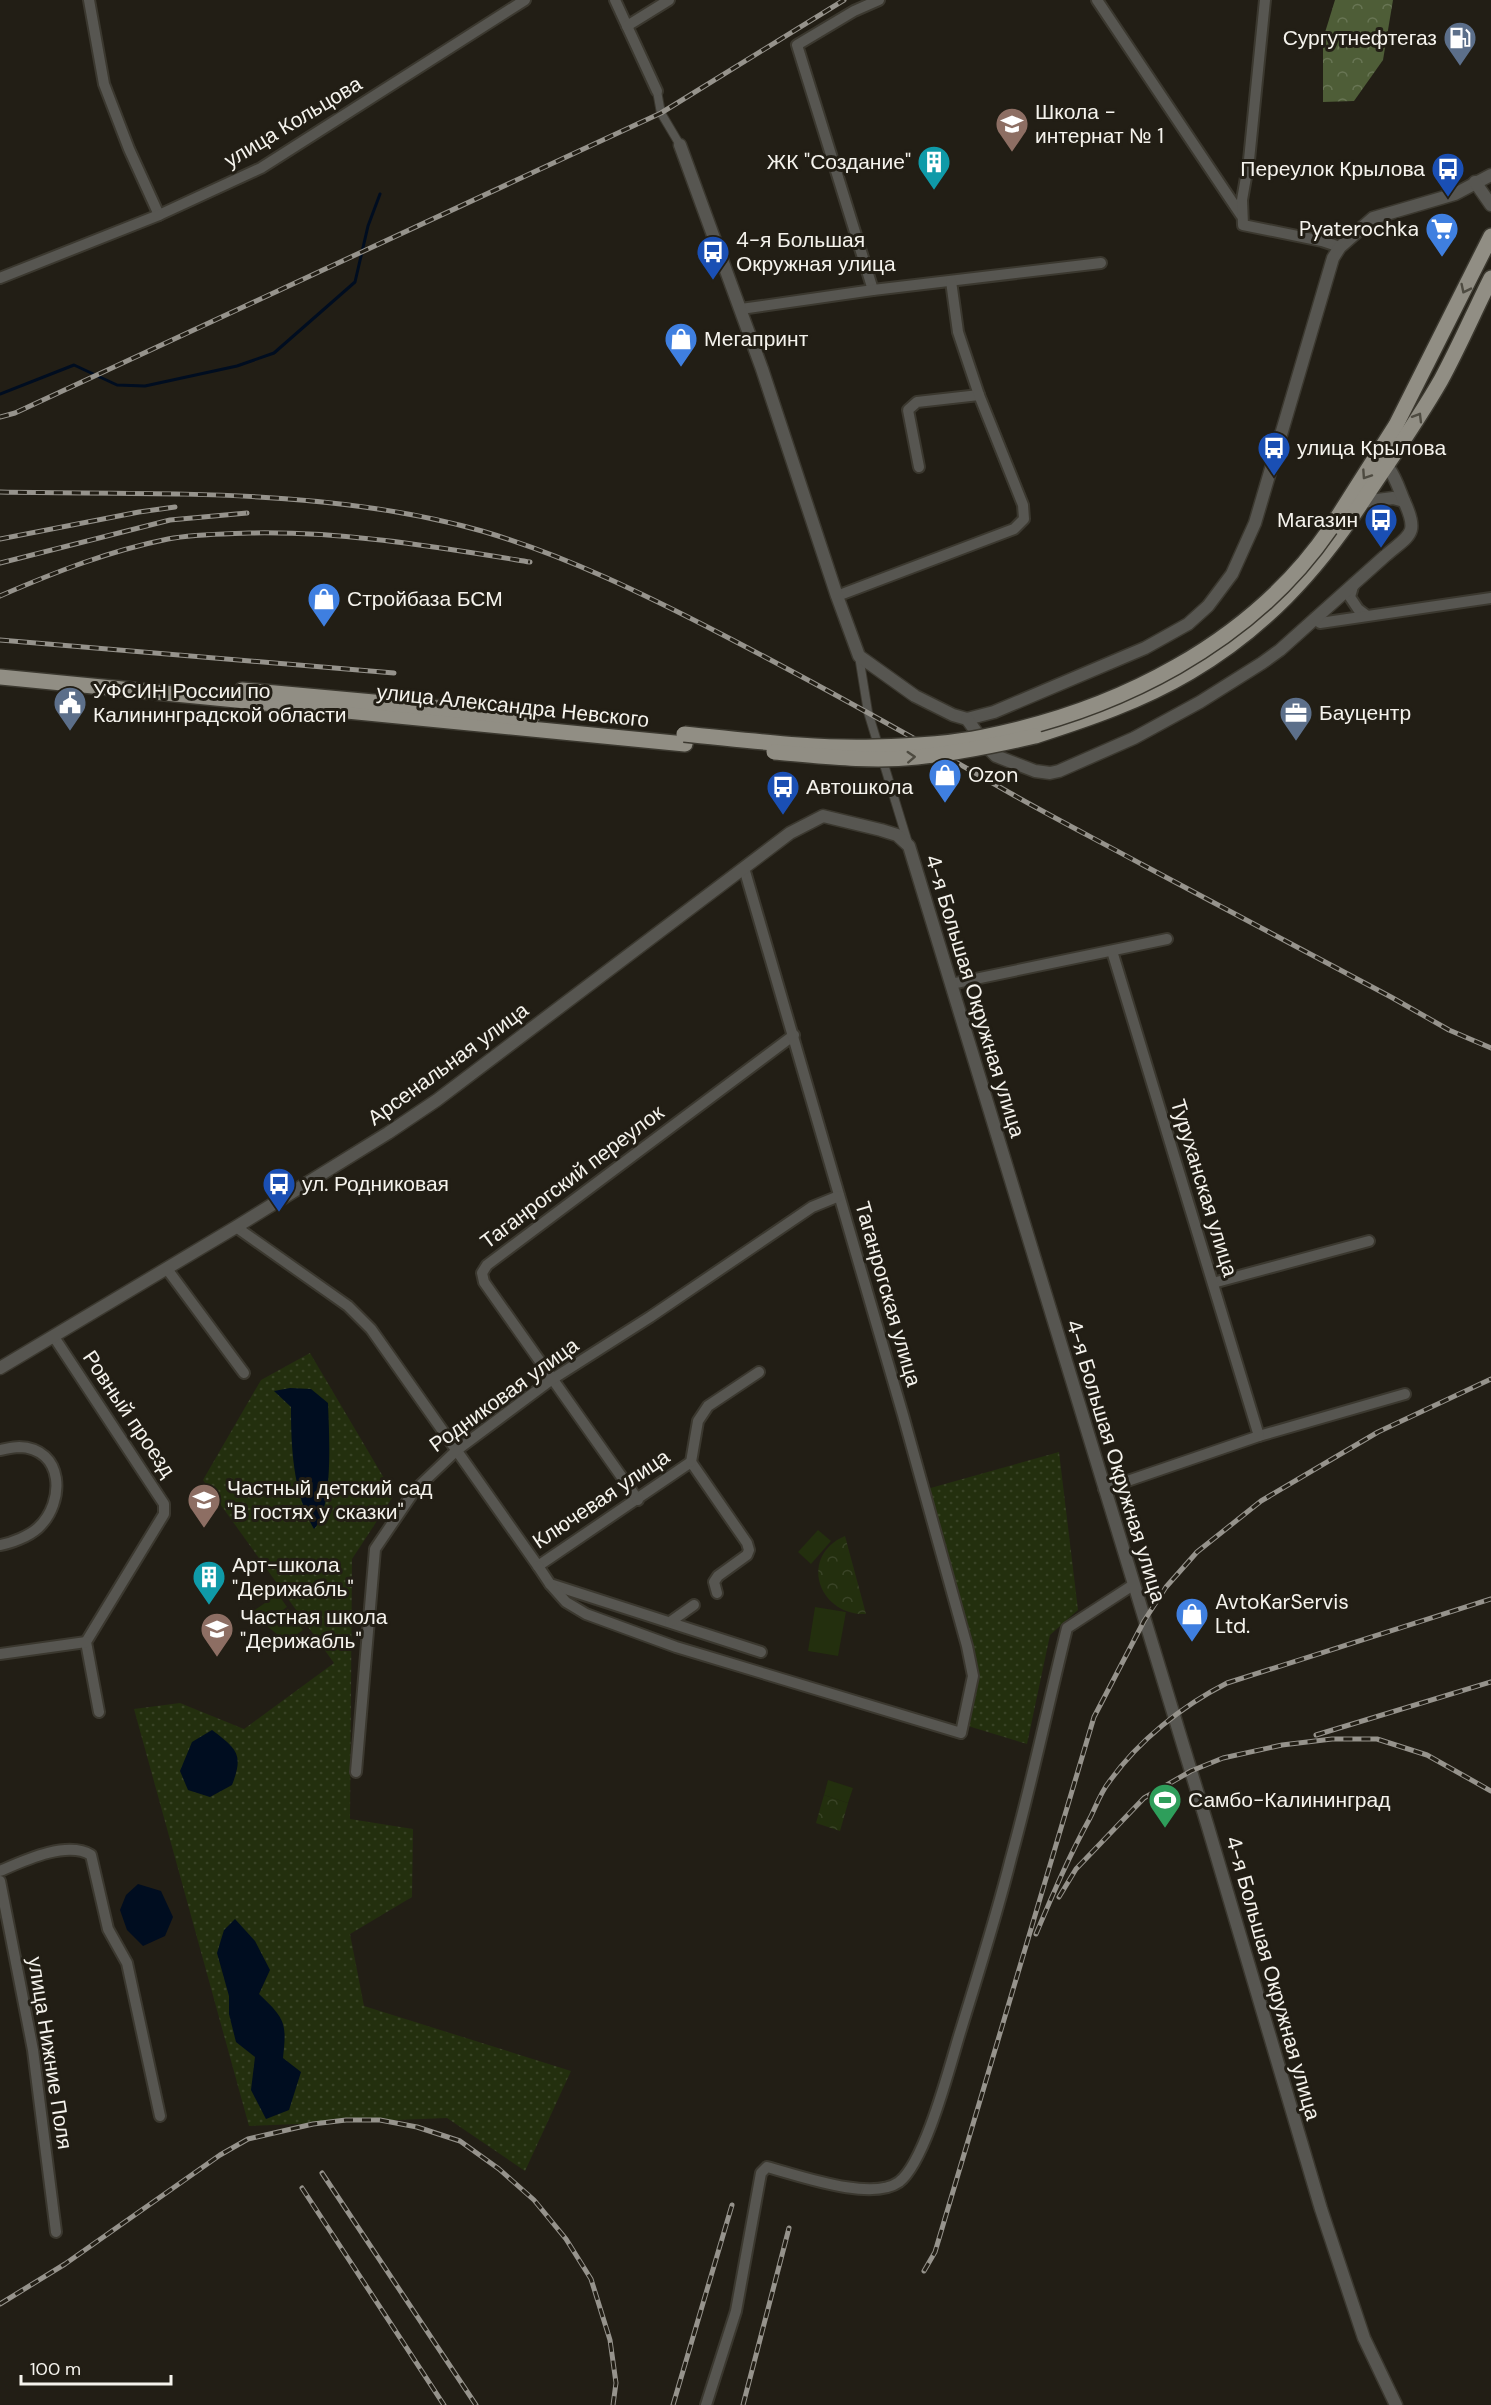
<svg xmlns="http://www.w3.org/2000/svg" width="1491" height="2405" font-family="'DM Sans',sans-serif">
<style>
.grass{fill:url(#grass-dots)}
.forest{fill:url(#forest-crowns)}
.park{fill:url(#park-crowns)}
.pitch{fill:#232f0e}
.water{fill:#000d20}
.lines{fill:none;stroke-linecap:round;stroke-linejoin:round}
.stream{stroke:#000d20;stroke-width:3}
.pedestrian-casing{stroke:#3b382f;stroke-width:10}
.minor-casing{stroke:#3b382f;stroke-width:14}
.tertiary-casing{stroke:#3b382f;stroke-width:15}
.primary-casing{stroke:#3b382f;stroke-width:18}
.pedestrian{stroke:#575651;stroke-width:8}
.minor{stroke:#575651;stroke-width:10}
.tertiary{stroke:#575651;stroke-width:12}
.primary{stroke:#918e84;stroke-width:15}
.rail-casing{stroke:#96938c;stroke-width:5}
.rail{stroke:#221e15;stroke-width:3;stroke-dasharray:9;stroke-linecap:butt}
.primary-bridge-casing{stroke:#3b382f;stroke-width:18;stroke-linecap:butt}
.primary-bridge{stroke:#918e84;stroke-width:15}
.oneway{stroke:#4e4b41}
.labels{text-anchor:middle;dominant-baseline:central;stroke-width:6;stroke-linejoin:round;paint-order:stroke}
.poi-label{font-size:21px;fill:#f5f3ed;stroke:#221e15;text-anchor:start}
.street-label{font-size:21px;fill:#f5f3ed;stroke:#221e15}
</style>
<defs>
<pattern id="grass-dots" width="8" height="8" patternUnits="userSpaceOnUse" patternTransform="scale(1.5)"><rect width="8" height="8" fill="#232f0e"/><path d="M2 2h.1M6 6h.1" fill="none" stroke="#394326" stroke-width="1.8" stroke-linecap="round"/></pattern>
<pattern id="forest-crowns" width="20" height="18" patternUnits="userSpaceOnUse" patternTransform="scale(1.5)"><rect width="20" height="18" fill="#4e5d37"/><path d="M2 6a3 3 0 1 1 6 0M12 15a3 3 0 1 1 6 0" fill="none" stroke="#687554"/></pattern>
<pattern id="park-crowns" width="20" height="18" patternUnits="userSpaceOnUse" patternTransform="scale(1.5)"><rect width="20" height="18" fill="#232f0e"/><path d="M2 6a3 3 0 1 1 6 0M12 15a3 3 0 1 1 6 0" fill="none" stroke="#394326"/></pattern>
</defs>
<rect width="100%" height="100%" fill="#221e15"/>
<g class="grass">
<path d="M310,1353L394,1495L352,1559L350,1819L413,1829L412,1897L350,1934L364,2006L571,2071L525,2171L447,2118L249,2126L134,1709L180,1703L244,1729L334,1663L203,1480L261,1380Z"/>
<path d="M1059,1452L1078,1610L1050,1635L1027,1744L968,1726L978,1666L927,1489Z"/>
</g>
<path class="forest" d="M1335,0H1393L1383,60L1354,101L1323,102V39Z"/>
<g class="park">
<path d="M845,1536L866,1614C818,1616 798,1556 845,1536Z"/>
<path d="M824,1795L848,1803L840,1831L816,1823Z"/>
</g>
<g class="pitch">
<path d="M818,1530L831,1541L811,1564L798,1552Z"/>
<path d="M278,1594L287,1607L265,1623L252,1612Z"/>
<path d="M815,1607L846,1612L838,1656L808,1651Z"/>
<path d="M288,1609L303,1630L286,1642L266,1625Z"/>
<path d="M828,1780L853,1788L848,1803L824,1795Z"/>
</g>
<g class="water">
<path d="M290,1388L311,1389L328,1403C329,1433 334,1508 314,1529C293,1493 291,1447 291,1407L274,1391Z"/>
<path d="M212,1730C237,1749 244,1754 232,1785L210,1797L188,1790L180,1771L192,1742Z"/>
<path d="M138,1884L161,1891L173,1917L165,1936L143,1946L127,1930L120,1910L126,1895Z"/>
<path d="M235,1919L255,1941L270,1970L259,1994C285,2019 287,2022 283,2058L301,2072L289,2110L266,2119L251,2090L255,2057L236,2042L229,2014V1996L217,1953L224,1930Z"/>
</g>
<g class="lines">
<path class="stream" d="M0,394L74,365L117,385L145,386L237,366L274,353L355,282L368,226L380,194"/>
<g class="pedestrian-casing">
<g id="pedestrian">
<path d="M657,91L661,113L680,145"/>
<path d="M859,656L868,712L908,843"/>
</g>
</g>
<g class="minor-casing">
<g id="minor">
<path d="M89,0L104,84L129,149L159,215"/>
<path d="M615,0L657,91"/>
<path d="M1097,0L1241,215"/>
<path d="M1265,0L1249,160L1242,200L1243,225L1322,241L1340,247"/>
<path d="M627,26L669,0"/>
<path d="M0,278L159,215L261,168L525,0"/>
<path d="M873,290L797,45L854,11L879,0"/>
<path d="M741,309L873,290L1101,263"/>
<path d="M919,467L908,410L917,402L979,395"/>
<path d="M1354,583L1350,597L1358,609L1366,615"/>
<path d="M837,596L1014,529L1024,519L1023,505L979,395L958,332L951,281"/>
<path d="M1315,618L1320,623L1491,598"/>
<path d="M951,984L1167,939"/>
<path d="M236,1227L348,1306L371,1329L538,1566L691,1462L747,1543L749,1550L747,1555L718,1576L714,1582L717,1593"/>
<path d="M167,1269L244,1373"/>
<path d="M1213,1283L1369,1241"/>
<path d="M54,1337L164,1504V1514L86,1642L99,1712"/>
<path d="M1259,1436L1405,1394"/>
<path d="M0,1450C6,1449 13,1447 19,1447C64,1448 66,1502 38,1528C29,1536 12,1543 0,1545"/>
<path d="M691,1462L698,1421L708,1406L759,1372"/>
<path d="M1104,1489L1259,1436L1112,951"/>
<path d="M638,1500L484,1282L482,1273L487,1265L794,1035"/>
<path d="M538,1566L550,1584L761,1652"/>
<path d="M550,1584L566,1602L586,1614L676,1647L961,1733L973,1676L967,1646L903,1415L744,868"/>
<path d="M670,1622L694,1605"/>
<path d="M0,1654L86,1642"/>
<path d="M356,1772L375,1549L415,1490L457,1450L551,1380L650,1317L812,1207L839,1196"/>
<path d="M0,1871C23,1861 67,1840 91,1855L108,1929L127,1963L160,2116"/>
<path d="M0,1881L33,2050L56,2232"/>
<path d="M706,2405L736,2311L761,2173L767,2167C798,2175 871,2202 899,2182C925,2162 949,2069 959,2036C977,1977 996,1918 1011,1858C1032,1782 1048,1705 1067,1628L1133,1585"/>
</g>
</g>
<g class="tertiary-casing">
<g id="tertiary">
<path d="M680,145L762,369L837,596L859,656L915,696L953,715L967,719L994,712L1145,648L1188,624L1208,606L1232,574L1255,523L1333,258L1340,247L1373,218L1455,194L1491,175"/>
<path d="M1475,182L1491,205"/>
<path d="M1362,502L1393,498L1404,501"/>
<path d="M967,719L987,747L996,756L1035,771L1050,773L1059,771L1134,738L1200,702L1262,663L1280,650L1385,556C1409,535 1420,535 1404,501C1399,489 1396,478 1388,467"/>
<path d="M0,1368L236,1227L388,1133L437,1100L790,833L823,816L881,830L897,835L909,846L1208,1827L1321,2209L1364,2338L1396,2405"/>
</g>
</g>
<g class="primary-casing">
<g id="primary">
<path d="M1330,529L1396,425L1491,236"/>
<path d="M0,677L685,744"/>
<path d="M242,690L450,709L531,719"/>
<path d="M1035,736C1088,719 1141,701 1190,672C1263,629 1316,572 1362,502C1389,461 1417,422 1441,380C1459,347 1474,312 1491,278"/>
</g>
</g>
<use href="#pedestrian" class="pedestrian"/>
<use href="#minor" class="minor"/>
<use href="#tertiary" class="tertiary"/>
<use href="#primary" class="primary"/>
<g class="rail-casing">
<g id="rail">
<path d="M0,417L15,413L661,113L844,0"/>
<path d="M0,492C160,495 326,487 482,531C567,556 646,595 725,636C821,686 916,739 1010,793C1054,818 1099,841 1143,865C1226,909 1308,953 1391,997L1449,1030L1491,1048"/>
<path d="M0,539L139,512L175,507"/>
<path d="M0,563L170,520L247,513"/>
<path d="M0,596C55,572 109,551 168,539C194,534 223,534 249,533C344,531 437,547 530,562"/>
<path d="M0,640L394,673"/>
<path d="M1316,1735L1491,1682"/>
<path d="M1059,1897L1076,1869L1144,1798L1191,1771L1223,1758L1282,1745L1332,1739H1377L1427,1755L1491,1791"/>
<path d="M1036,1934C1053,1894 1069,1856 1090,1818C1096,1806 1101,1792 1109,1782C1139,1740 1182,1706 1227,1683L1491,1599"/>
<path d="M322,2173L476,2405"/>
<path d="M302,2188L444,2405"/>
<path d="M924,2271L935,2252L1094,1717L1144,1621L1166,1587L1197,1552L1261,1501L1378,1432L1491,1379"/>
<path d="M0,2304L65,2264L220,2155L248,2139L313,2124L346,2120H380L417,2127L460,2141L499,2169L534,2200L566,2239L591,2279L610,2340L616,2383L613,2405"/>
<path d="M673,2405L732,2205"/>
<path d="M743,2405L789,2228"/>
</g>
</g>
<use href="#rail" class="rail"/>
<g class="primary-bridge-casing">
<g id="primary-bridge">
<path d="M684,734C747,740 811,749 875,747C911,746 948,744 983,737C1116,711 1251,644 1330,529"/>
<path d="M774,752C821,756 870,762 917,757C957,753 996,745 1035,736"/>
</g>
</g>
<use href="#primary-bridge" class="primary-bridge"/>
</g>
<defs><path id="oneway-chevron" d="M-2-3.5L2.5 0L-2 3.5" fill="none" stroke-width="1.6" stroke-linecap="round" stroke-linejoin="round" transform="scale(1.5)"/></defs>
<g class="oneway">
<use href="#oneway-chevron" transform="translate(1465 289) rotate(116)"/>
<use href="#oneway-chevron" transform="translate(1418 417) rotate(-59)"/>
<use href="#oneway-chevron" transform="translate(1366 475) rotate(124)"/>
<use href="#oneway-chevron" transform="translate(911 757) rotate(-3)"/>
</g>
<defs>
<g id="fuel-pin" transform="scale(1.725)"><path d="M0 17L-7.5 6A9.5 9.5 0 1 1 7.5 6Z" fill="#5c6f8a" stroke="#221e15"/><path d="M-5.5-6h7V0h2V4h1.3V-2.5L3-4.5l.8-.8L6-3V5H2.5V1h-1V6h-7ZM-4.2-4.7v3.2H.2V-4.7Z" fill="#fff"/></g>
<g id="school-pin" transform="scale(1.725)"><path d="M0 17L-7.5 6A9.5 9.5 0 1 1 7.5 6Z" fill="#8d6e63" stroke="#221e15"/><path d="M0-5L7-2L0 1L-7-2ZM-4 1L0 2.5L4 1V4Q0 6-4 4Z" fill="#fff"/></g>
<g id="building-pin" transform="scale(1.725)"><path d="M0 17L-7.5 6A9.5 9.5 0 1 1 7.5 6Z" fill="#0f9aa8" stroke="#221e15"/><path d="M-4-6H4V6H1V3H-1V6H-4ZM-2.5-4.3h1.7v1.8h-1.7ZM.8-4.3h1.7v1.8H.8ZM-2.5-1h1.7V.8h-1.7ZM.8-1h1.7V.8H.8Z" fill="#fff"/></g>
<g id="bus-pin" transform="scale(1.725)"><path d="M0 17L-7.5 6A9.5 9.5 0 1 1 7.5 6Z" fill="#1a4fb4" stroke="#221e15"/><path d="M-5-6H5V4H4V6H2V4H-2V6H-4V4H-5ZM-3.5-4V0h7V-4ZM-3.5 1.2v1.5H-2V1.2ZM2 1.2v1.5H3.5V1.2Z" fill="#fff"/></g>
<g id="supermarket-pin" transform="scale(1.725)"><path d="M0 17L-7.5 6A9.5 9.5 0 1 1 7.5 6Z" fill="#3f7fe0" stroke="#221e15"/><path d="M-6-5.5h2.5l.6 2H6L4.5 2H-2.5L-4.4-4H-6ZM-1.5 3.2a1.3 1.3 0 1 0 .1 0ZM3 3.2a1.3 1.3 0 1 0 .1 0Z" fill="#fff"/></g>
<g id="shop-pin" transform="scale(1.725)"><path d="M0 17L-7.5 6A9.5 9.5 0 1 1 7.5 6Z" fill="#3f7fe0" stroke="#221e15"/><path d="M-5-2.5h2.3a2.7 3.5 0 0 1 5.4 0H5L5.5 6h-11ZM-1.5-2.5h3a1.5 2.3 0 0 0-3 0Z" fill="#fff"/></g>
<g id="civic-pin" transform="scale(1.725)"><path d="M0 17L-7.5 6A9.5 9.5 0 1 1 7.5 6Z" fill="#5c6f8a" stroke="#221e15"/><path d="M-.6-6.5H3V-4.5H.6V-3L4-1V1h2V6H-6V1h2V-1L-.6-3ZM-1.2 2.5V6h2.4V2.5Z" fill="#fff"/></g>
<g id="office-pin" transform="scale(1.725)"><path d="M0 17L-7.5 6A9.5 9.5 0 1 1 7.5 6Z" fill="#5c6f8a" stroke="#221e15"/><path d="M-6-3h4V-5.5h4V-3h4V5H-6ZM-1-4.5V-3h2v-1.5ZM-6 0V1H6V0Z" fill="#fff"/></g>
<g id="stadium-pin" transform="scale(1.725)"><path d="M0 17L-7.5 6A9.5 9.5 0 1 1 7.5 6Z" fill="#2e9e5b" stroke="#221e15"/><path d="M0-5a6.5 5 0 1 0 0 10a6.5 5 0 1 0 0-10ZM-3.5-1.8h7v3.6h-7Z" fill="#fff"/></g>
</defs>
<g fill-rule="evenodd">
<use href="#fuel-pin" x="1460" y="38"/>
<use href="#school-pin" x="1012" y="124"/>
<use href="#building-pin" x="934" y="162"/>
<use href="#bus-pin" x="1448" y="169"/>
<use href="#supermarket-pin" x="1442" y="229"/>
<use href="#bus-pin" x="713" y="252"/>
<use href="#shop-pin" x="681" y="339"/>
<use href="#bus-pin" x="1274" y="448"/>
<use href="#bus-pin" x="1381" y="520"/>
<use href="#shop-pin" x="324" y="599"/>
<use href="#civic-pin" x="70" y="703"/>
<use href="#office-pin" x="1296" y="713"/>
<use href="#shop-pin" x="945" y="775"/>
<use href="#bus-pin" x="783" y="787"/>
<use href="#bus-pin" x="279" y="1184"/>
<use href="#school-pin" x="204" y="1500"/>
<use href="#building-pin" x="209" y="1577"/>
<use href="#shop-pin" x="1192" y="1614"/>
<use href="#school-pin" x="217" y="1629"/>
<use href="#stadium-pin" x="1165" y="1800"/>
</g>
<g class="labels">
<g class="poi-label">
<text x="1437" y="38" text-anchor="end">Сургутнефтегаз</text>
<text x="1035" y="112">Школа -<tspan x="1035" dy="24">интернат № 1</tspan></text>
<text x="911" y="162" text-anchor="end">ЖК "Создание"</text>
<text x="1425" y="169" text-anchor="end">Переулок Крылова</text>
<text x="1419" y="229" text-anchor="end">Pyaterochka</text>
<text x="736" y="240">4-я Большая<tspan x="736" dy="24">Окружная улица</tspan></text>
<text x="704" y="339">Мегапринт</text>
<text x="1297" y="448">улица Крылова</text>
<text x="1358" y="520" text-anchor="end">Магазин</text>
<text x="347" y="599">Стройбаза БСМ</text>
<text x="93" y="691">УФСИН России по<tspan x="93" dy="24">Калининградской области</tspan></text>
<text x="1319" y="713">Бауцентр</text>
<text x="968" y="775">Ozon</text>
<text x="806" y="787">Автошкола</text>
<text x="302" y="1184">ул. Родниковая</text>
<text x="227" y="1488">Частный детский сад<tspan x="227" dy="24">"В гостях у сказки"</tspan></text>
<text x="232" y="1565">Арт-школа<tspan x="232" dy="24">"Дерижабль"</tspan></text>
<text x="1215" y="1602">AvtoKarServis<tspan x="1215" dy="24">Ltd.</tspan></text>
<text x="240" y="1617">Частная школа<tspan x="240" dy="24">"Дерижабль"</tspan></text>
<text x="1188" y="1800">Самбо-Калининград</text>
</g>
<g class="street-label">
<text transform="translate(293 122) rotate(-31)">улица Кольцова</text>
<text transform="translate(513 706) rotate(6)">улица Александра Невского</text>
<text transform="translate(975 996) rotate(73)">4-я Большая Окружная улица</text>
<text transform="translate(448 1064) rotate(-36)">Арсенальная улица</text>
<text transform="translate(572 1177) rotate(-37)">Таганрогский переулок</text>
<text transform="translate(1204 1188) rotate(73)">Туруханская улица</text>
<text transform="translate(888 1294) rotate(74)">Таганрогская улица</text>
<text transform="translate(504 1395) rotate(-36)">Родниковая улица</text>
<text transform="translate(129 1414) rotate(56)">Ровный проезд</text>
<text transform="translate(1116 1461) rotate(73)">4-я Большая Окружная улица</text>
<text transform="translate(601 1499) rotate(-34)">Ключевая улица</text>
<text transform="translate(1273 1978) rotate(74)">4-я Большая Окружная улица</text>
<text transform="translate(50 2053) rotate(81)">улица Нижние Поля</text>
</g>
</g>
<path d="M21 2375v9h150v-9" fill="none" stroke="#f5f3ed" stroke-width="3"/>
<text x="30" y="2375" font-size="18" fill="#f5f3ed" stroke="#221e15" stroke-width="4.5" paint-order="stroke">100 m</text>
</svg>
